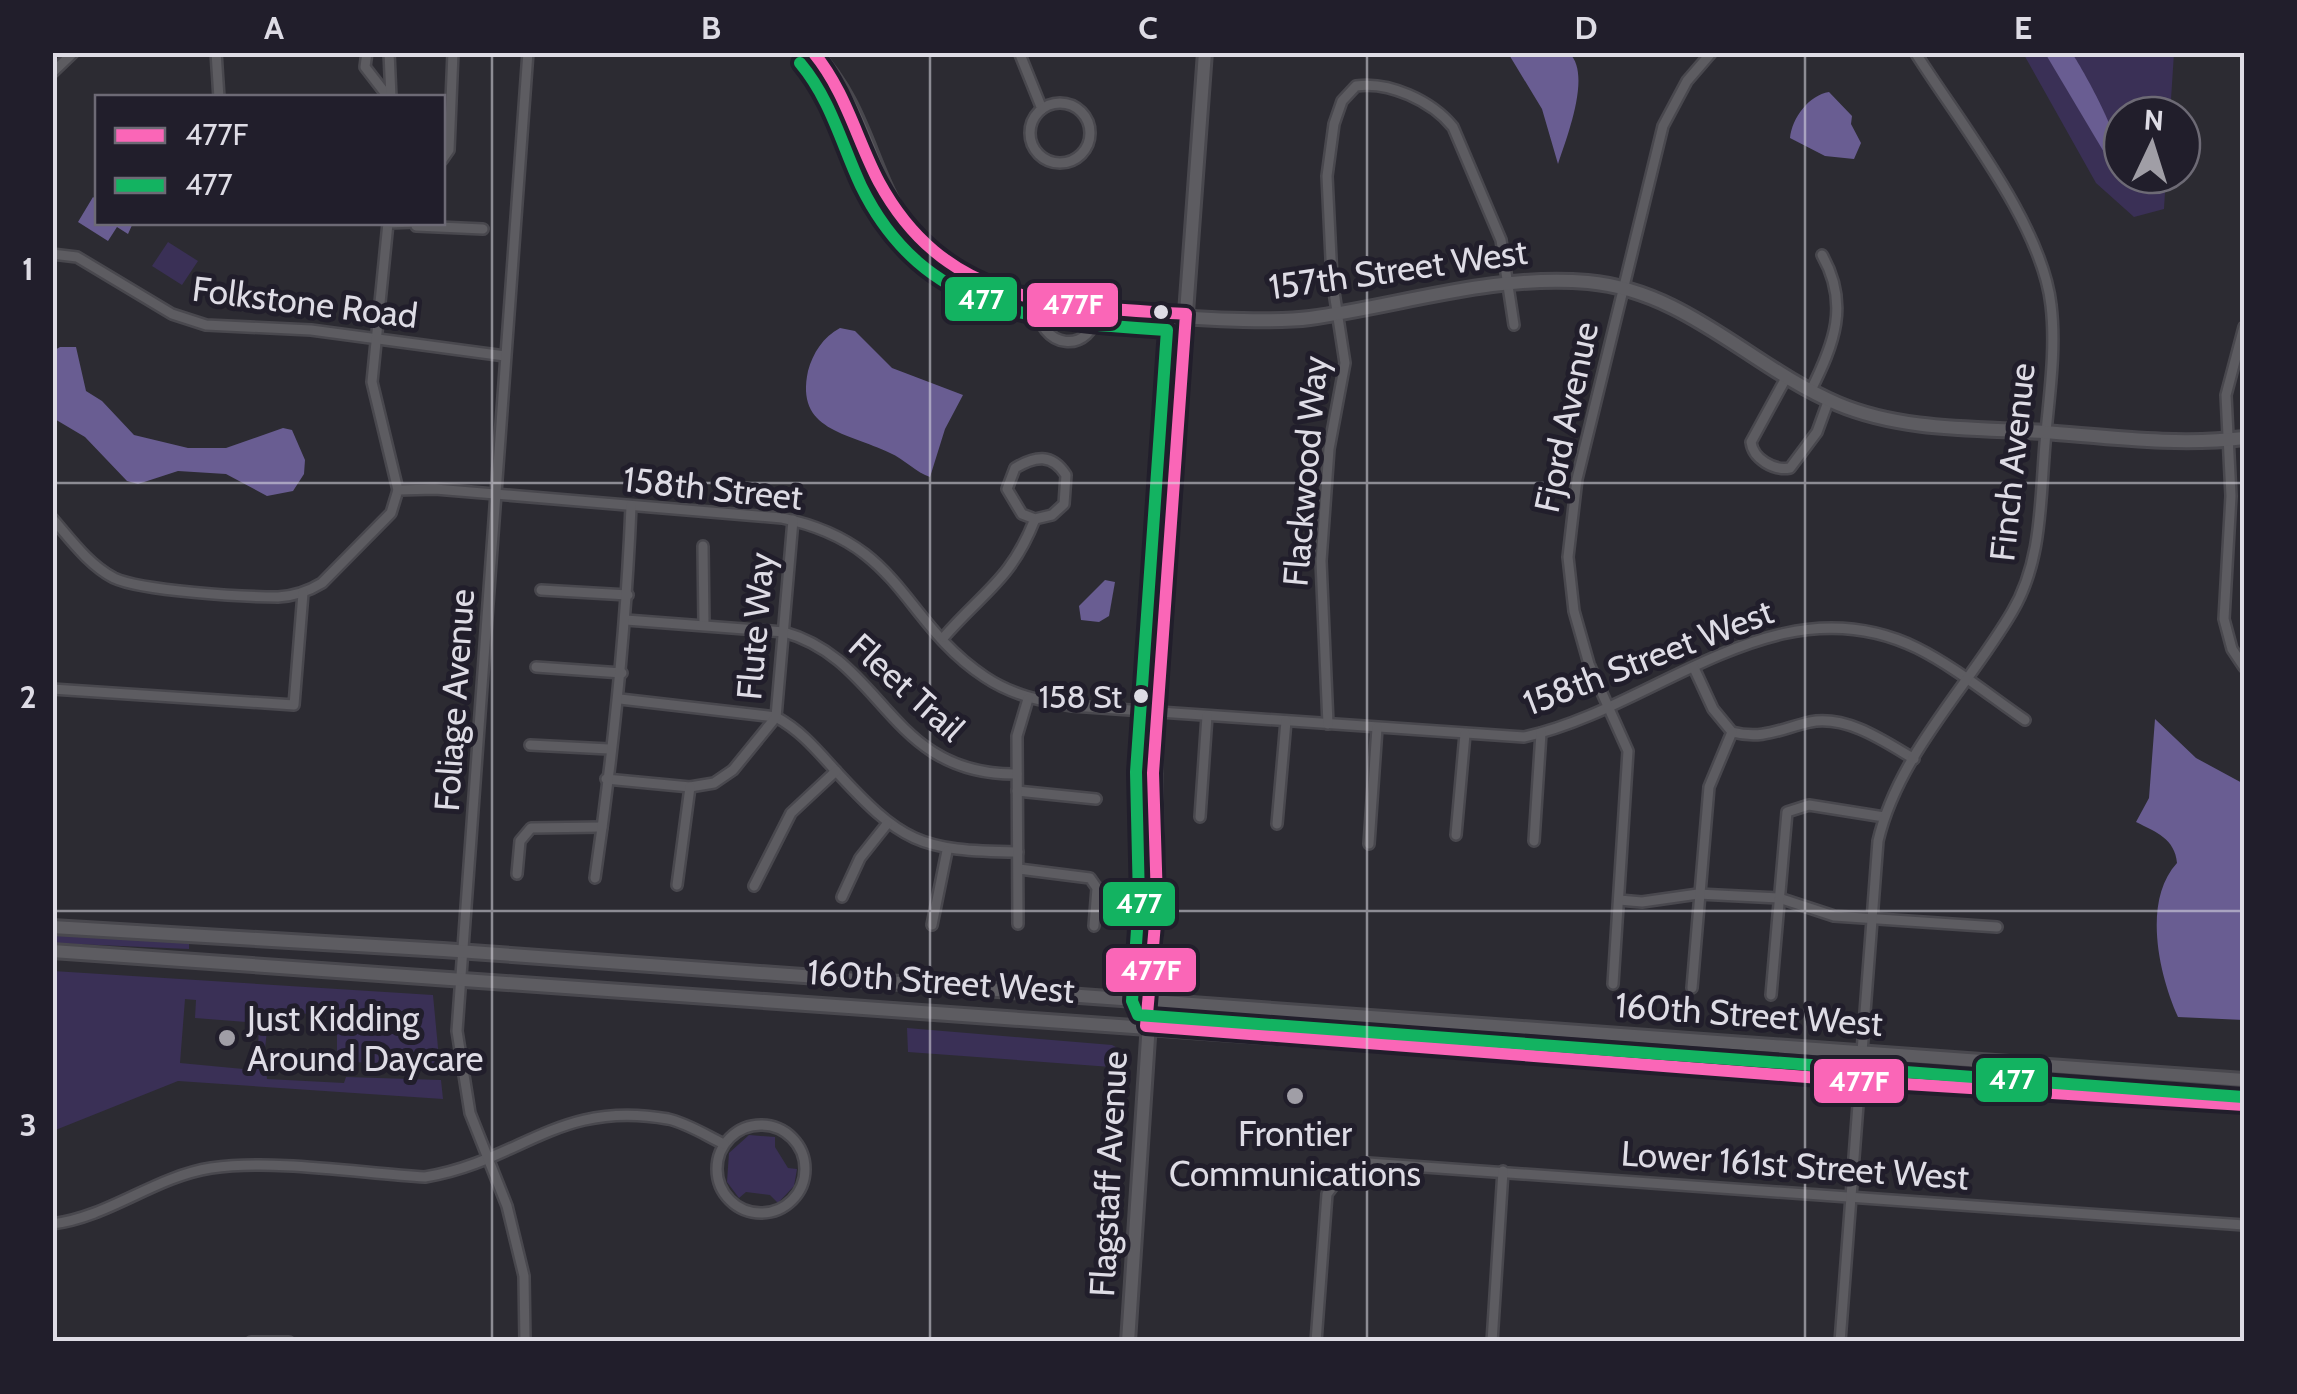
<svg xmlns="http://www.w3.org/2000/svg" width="2297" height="1394" font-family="Cabin,sans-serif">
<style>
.green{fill:#3a3056}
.water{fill:#695d92}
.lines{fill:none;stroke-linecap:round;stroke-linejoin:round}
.street-casing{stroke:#49484e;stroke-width:14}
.secondary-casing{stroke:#49484e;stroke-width:18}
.street{stroke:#5d5c61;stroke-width:9}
.secondary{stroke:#5d5c61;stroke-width:12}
.bus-1-casing{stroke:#211e2b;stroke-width:20}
.bus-2-casing{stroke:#211e2b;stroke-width:20}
.bus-1{stroke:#fa66b7;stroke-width:12}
.bus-2{stroke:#13b361;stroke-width:12}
.grid{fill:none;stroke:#dedce5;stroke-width:2.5;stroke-opacity:0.55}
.bus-dot{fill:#dedce5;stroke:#211e2b;stroke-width:4}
.poi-dot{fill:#a09ea6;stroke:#211e2b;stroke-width:4}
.labels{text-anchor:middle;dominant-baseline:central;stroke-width:10;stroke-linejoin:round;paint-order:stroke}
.bus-label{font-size:32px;fill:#dedce5;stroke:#211e2b;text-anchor:end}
.street-label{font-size:35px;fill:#dedce5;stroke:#211e2b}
.poi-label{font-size:35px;fill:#dedce5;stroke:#211e2b;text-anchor:start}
.line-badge{stroke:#211e2b;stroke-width:4}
.badge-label{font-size:28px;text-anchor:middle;font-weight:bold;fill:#fff}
.neatline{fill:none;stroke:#dedce5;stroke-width:4}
.grid-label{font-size:32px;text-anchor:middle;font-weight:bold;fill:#dedce5}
</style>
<rect width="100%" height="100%" fill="#2c2b32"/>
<g class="green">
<path d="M2023,53H2174L2170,115H2122V175H2166L2164,209L2134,217L2096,183Z"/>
<path d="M168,242L198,261L182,285L152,266Z"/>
<path d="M53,935L189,941V949L53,943Z"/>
<path d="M53,971L433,995L440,1069L344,1061L337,1051V1016L269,1011L265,1049L258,1052L259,1023L195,1018L196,1000L185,999L180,1063L254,1070L255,1059L265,1063L267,1079L344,1083L346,1077L441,1080L443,1099L178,1081L53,1131Z"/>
<path d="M907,1028L1112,1045L1123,1051L1125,1068L908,1052Z"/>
<path d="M1419,1028L1589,1041L1588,1049L1419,1037Z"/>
<path d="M749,1135L775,1137V1147L788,1168L797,1169L794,1186L778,1203L770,1195L746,1192L739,1198L727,1182L729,1153Z"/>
</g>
<g class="water">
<path d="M1508,53H1569C1592,73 1567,137 1558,164L1542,109Z"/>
<path d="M2045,53H2072C2086,75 2124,143 2120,167L2114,169Z"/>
<path d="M1829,92L1852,116L1851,124L1861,143L1854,159L1825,156L1790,138C1792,118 1809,95 1829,92Z"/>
<path d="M93,197L97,200L98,222L133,223L128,234L117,227L108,241L78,222Z"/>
<path d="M840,328L855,331L892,368L963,395L945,429L930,477C917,473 904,459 890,453C847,432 795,431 808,371C813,353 823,337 840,328Z"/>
<path d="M60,347H76L86,391L102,401L134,435L188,448H226L283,428L292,430L305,460L304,474L293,491L267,496L226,474L178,471L138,484L127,481L85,437L53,418V351Z"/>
<path d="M1105,580L1115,582L1109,616L1099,622L1081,620L1079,606Z"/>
<path d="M2155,719L2196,758L2244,784V1020L2178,1017C2159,975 2142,901 2177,863C2175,839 2156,832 2136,822L2149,798Z"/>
</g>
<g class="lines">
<g class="street-casing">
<g id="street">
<path d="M216,52L219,98"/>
<path d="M367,52L365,67L389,98"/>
<path d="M389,52L391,98"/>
<path d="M1019,52L1042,109"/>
<path d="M52,73L74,52"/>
<circle cx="1060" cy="133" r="30"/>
<path d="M442,160L449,150L453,52"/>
<path d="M416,226L483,229"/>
<path d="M52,254L77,257L172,314L206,325L311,330L505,356"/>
<path d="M1037,302C1037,350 1093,357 1098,308"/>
<path d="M2244,327L2226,395L2231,496L2224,619L2232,649L2244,667"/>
<path d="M1786,378L1751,442C1753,459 1774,471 1790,468L1817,432L1829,399"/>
<path d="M1811,390C1834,344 1850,304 1822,255"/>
<path d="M398,490L372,382L388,223L416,222"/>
<path d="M52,518C71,540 89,565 114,578C141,591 246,597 278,597C295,596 309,591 322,583L391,513L398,490L435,489L782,518C903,543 902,622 985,677C1012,695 1040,701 1072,706L1524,737C1657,708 1776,579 1917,648C1955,667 1990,696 2025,720"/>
<path d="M703,546L704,625"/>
<path d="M541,590L628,595"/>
<path d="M626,620L784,632C885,660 889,776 1017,774"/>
<path d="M944,637C984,591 1011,580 1035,519L1052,515L1064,504L1066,475C1052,453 1035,456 1015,468L1007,489L1022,514L1035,519"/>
<path d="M536,667L622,673"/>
<path d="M1694,668L1713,709L1732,732C1763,740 1780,729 1810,722C1847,715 1884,741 1914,759"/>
<path d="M52,689L294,705L303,593"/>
<path d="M620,699L776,717C800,730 816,749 834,769C902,843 919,851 1018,852"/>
<path d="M1328,724L1321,561L1329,449L1345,363L1332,279L1327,176L1334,124L1342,101L1356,86C1389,81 1432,101 1453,127L1501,240L1514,325"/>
<path d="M530,745L609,749"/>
<path d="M606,779L690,787L714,783L733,770L776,717L793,520"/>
<path d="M1017,791L1096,799"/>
<path d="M1200,817L1207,716"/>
<path d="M1277,824L1286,721"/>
<path d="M1456,835L1465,734"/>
<path d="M1534,841L1541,733"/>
<path d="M1369,844L1377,728"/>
<path d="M1019,869L1090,878L1097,888L1094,926"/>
<path d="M517,874L520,841L531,828L602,827"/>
<path d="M595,878C613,754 626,631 631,506"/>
<path d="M677,885L690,787"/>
<path d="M754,886L791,813L836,771"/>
<path d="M842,897L860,858L887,824"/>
<path d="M1619,900L1642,902L1698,894L1779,898L1834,916L1997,927"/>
<path d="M1018,924L1017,736L1028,699"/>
<path d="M932,925L947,851"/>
<path d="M1613,984L1628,751L1589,664L1574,611L1568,557L1577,479L1663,126L1687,81L1712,52"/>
<path d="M1692,988L1709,787L1732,732"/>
<path d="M1771,995L1787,812L1809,805L1884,817"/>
<circle cx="761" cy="1169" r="44"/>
<path d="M52,1224C109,1217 154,1177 211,1168C276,1159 359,1173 425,1177C521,1161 559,1099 668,1119C687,1123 707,1136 724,1144"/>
<path d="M251,1342H289"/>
<path d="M525,1342L524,1276L507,1206L470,1113L457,1031L528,52"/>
<path d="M1316,1342L1327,1194L1343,1173L1368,1163L2244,1225"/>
<path d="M1492,1342L1503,1171"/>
<path d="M1840,1342L1878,841C1898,755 1968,687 2012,612C2040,565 2040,511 2044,457C2047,408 2057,355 2051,305C2042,224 1959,122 1915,52"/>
</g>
</g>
<g class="secondary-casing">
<g id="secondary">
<path d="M813,52C891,135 861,235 991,290C1042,311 1253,326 1310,318C1403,305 1493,274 1588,282C1687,291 1751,367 1838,404C1902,431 1976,428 2044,432C2110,437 2178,446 2244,438"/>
<path d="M52,927L443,950L2244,1080"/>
<path d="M52,951L2244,1105"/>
<path d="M1128,1342L1157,901L1154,752L1205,52"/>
</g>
</g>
<use href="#street" class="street"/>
<use href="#secondary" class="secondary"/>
<g class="bus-1-casing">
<path id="bus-1" d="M813,52C846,92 856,138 879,182C947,307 1060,306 1186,314L1153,773L1157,901L1146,1026L1858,1081L2244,1105"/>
</g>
<g class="bus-2-casing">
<path id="bus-2" d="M800,63C831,100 841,143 861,186C924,315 1040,322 1167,330L1136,772L1139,901L1132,1001L1138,1015L2243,1097"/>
</g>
<use href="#bus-1" class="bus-1"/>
<use href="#bus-2" class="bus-2"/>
</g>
<path class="grid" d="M492,52V1342M930,52V1342M1367,52V1342M1805,52V1342M52,483H2244M52,911H2244"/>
<g class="bus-dot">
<circle cx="1161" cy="312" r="9"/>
<circle cx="1141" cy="696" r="9"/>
</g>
<g class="poi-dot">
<circle cx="227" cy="1038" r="10"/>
<circle cx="1295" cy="1096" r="10"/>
</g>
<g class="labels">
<g class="bus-label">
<text x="1122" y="696">158 St</text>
</g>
<g class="street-label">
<text transform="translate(1398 269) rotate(-8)">157th Street West</text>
<text transform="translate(305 302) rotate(7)">Folkstone Road</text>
<text transform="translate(1566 417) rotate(-78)">Fjord Avenue</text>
<text transform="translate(2012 462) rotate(-84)">Finch Avenue</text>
<text transform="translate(1305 471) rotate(-85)">Flackwood Way</text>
<text transform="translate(713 488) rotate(6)">158th Street</text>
<text transform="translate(755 626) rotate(-85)">Flute Way</text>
<text transform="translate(1648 657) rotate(-21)">158th Street West</text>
<text transform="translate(907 687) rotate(42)">Fleet Trail</text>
<text transform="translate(454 700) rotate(-86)">Foliage Avenue</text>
<text transform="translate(941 981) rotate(4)">160th Street West</text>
<text transform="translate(1749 1014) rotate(4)">160th Street West</text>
<text transform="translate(1795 1165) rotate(4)">Lower 161st Street West</text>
<text transform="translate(1108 1174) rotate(-87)">Flagstaff Avenue</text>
</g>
<g class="poi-label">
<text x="247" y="1018">Just Kidding<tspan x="247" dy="40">Around Daycare</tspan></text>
<text x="1295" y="1133" text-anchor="middle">Frontier<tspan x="1295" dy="40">Communications</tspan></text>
</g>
</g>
<g class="line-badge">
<rect x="943" y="275" width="76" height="48" rx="10" fill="#13b361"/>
<rect x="1025" y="281" width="95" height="48" rx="10" fill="#fa66b7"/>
<rect x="1101" y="880" width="76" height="48" rx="10" fill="#13b361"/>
<rect x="1104" y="946" width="94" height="48" rx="10" fill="#fa66b7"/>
<rect x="1974" y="1056" width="76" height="48" rx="10" fill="#13b361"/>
<rect x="1812" y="1057" width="94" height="48" rx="10" fill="#fa66b7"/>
</g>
<g class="badge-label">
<text x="981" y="309">477</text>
<text x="1073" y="314">477F</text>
<text x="1139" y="913">477</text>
<text x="1151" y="980">477F</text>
<text x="2012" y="1089">477</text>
<text x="1859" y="1091">477F</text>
</g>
<rect width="2297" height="1394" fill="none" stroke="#211e2b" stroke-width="110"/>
<rect x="95" y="95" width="350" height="130" fill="#211e2b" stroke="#6d6a75" stroke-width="2.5"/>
<rect x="115" y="128" width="50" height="15" fill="#fa66b7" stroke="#6d6a75" stroke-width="2.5"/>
<text x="185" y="145" font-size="30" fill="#dedce5">477F</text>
<rect x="115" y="178" width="50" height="15" fill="#13b361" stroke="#6d6a75" stroke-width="2.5"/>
<text x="185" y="195" font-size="30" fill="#dedce5">477</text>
<g transform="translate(2152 145) rotate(4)"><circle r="48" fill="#211e2b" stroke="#6d6a75" stroke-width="2.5"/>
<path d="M0-8L18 38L0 25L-18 38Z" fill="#a09ea6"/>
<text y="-15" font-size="28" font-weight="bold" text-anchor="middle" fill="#dedce5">N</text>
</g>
<rect x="55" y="55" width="2187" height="1284" class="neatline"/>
<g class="grid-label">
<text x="274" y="39">A</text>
<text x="711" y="39">B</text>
<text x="1148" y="39">C</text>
<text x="1586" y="39">D</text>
<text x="2023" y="39">E</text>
<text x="28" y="280">1</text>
<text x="28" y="708">2</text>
<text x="28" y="1136">3</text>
</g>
</svg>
